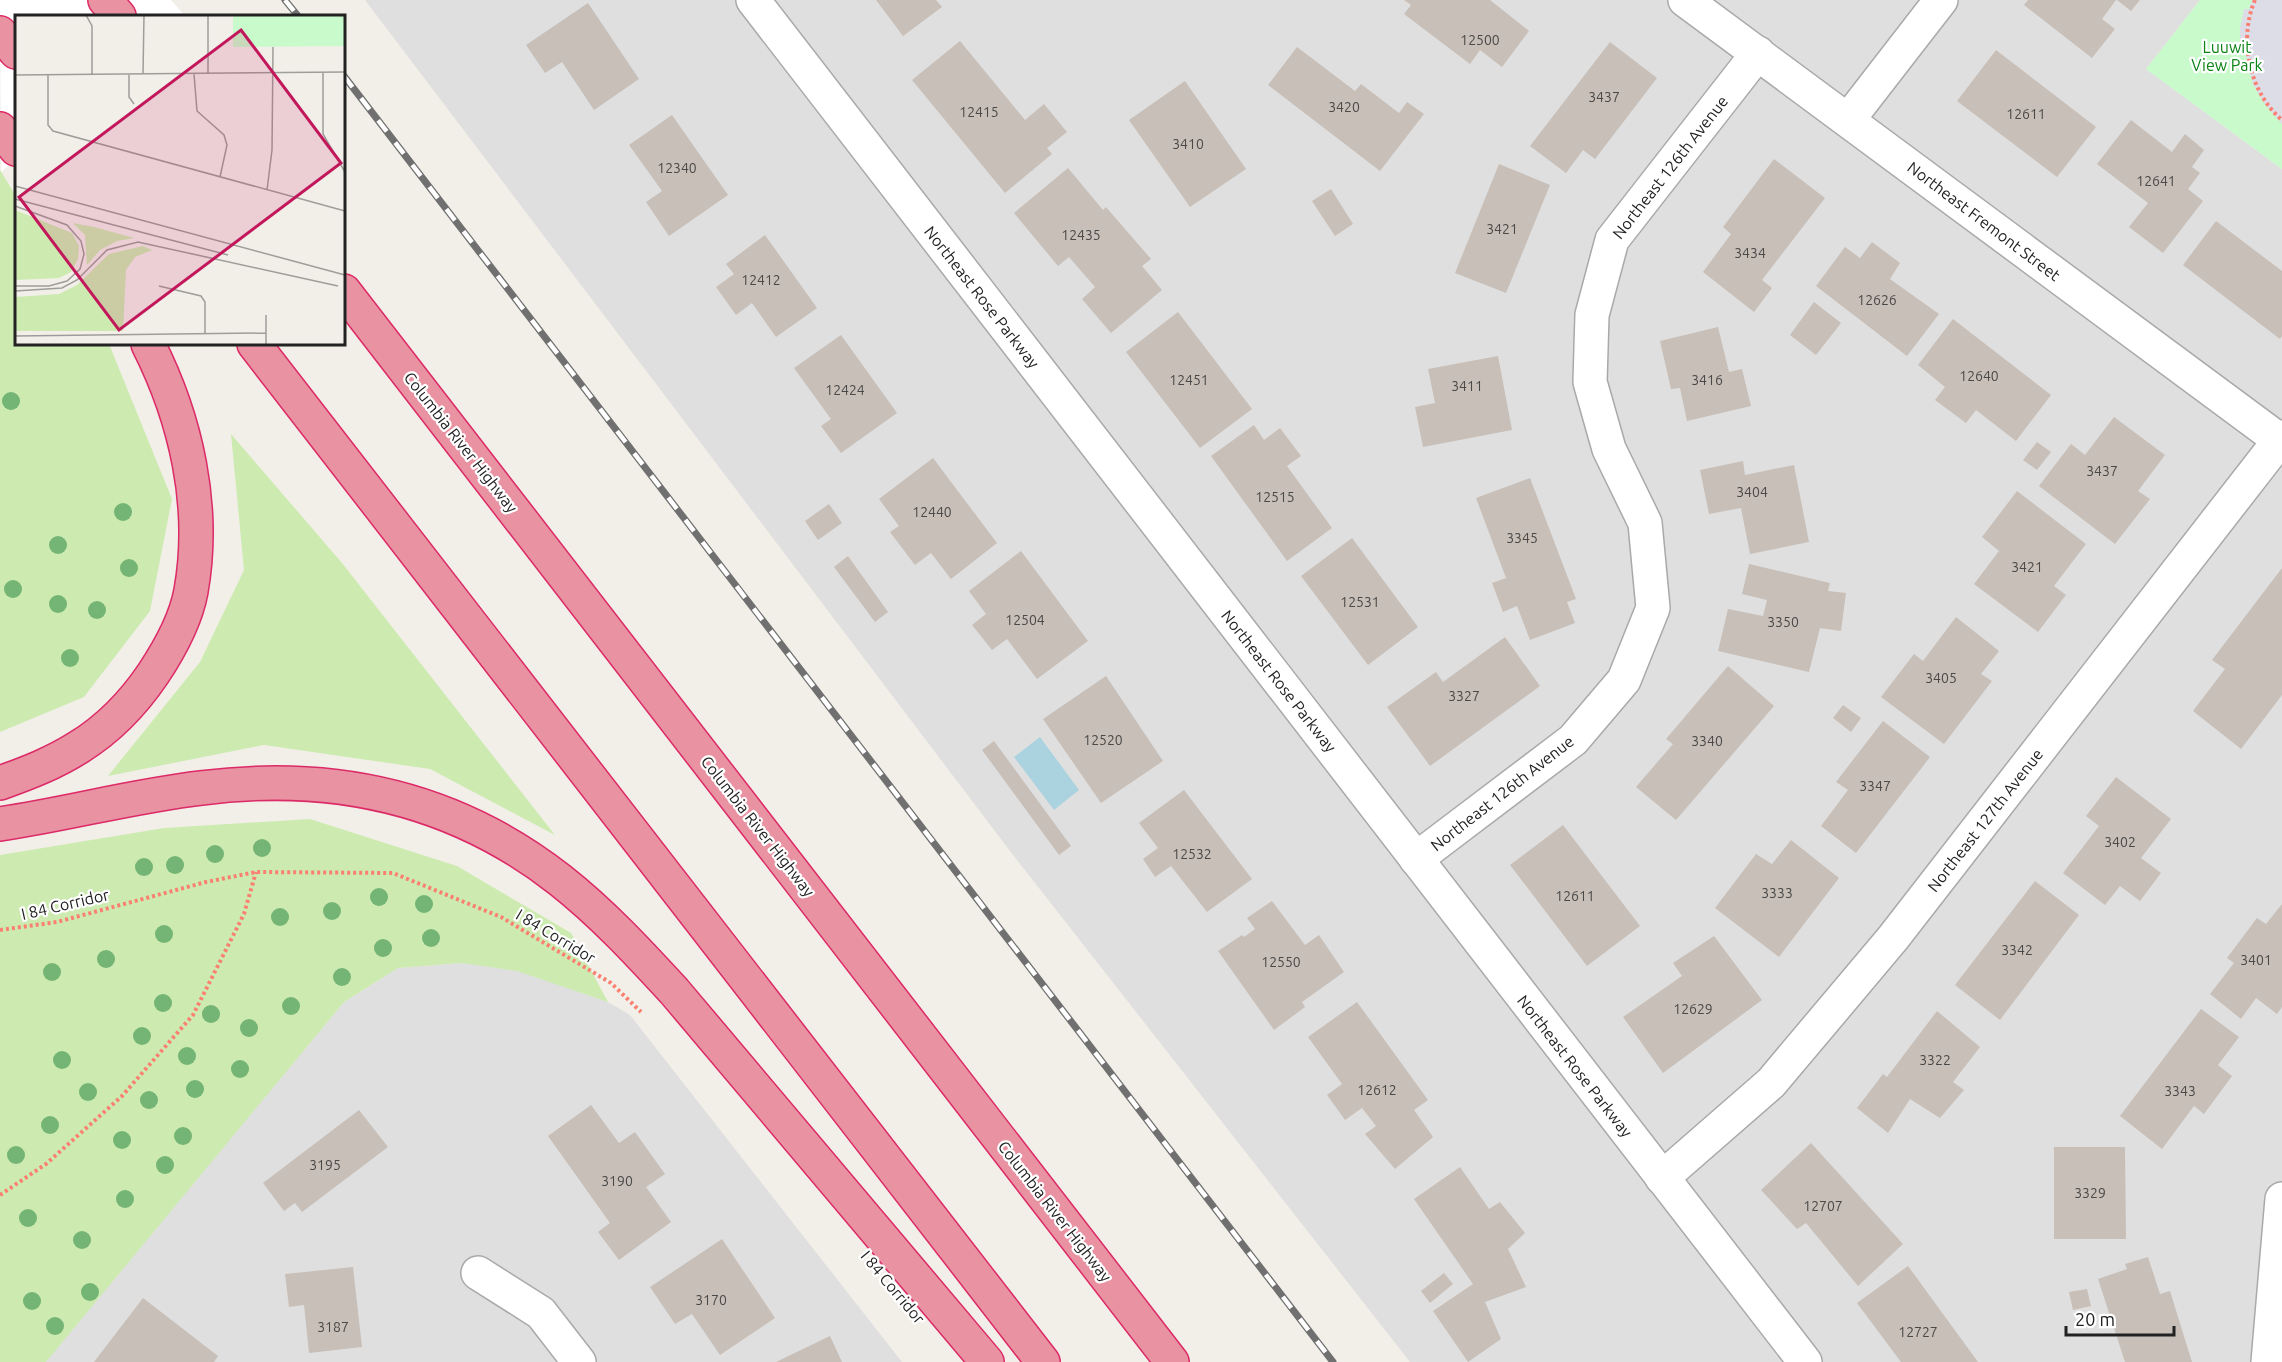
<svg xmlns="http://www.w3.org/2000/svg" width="2282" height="1362" font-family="Ubuntu,sans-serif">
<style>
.residential{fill:#e0dfdf}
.grass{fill:#cdebb0}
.park{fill:#c8facc}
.plaza{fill:#dddde8}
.water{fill:#aad3df}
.pier{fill:#fff}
.building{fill:#c7bfb8}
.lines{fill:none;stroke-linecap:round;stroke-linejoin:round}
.minor-casing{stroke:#a9a9a9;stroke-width:36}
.tertiary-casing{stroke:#a9a9a9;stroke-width:36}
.motorway-casing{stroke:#dc2a67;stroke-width:36}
.path{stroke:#fa8072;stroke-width:4;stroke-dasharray:3 3;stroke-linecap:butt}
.minor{stroke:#fff;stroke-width:33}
.tertiary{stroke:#fff;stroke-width:33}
.motorway{stroke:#e892a2;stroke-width:33}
.rail-casing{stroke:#707070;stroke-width:7}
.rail{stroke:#fff;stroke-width:4.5;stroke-dasharray:14;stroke-linecap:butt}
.tree{fill:#74b475}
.labels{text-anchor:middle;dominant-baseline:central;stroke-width:4.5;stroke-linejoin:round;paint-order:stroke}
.number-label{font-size:14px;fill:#4b4948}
.park-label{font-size:16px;fill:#0c8416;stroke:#fff}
.street-label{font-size:16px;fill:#222;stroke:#fff}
.inset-road{fill:none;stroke:#9f9d99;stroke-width:1.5}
.view{fill:#c2185b;fill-opacity:0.15;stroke:#c2185b;stroke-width:3}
.inset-edge{fill:none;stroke:#222;stroke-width:3}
</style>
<rect width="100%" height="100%" fill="#f2efe9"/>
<g class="residential">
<path d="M365,0H2200L2146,69L2282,169V1362H1410L1010,851Z"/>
<path d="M462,963L512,968L608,1002L630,1015L902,1362H42L344,1002L398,968Z"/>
</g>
<g class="grass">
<path d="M0,170L16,196V344H109L172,499L150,611L84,697L0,732Z"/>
<path d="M231,434L342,563L555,835L430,769L264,745L108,776L200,662L244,570Z"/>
<path d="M310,819L457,866L571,933L608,1002L517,971L462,963L398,968L344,1002L46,1362H0V855L164,828Z"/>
</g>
<path class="park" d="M2200,0H2282V169L2146,69Z"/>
<path class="plaza" d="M2252,0H2282V124L2263,102L2253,84L2245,51L2240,50V28L2244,9H2249Z"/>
<path class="water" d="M1040,737L1079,790L1054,810L1014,757Z"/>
<path class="pier" d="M0,0H171L185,16H16V159L1,172Z"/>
<g class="building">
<path d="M876,0H936L942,7L903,36Z"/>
<path d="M1404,0H1490L1529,31L1502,67L1480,50L1470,64L1404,14L1411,5Z"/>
<path d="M2028,0H2116L2102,19L2115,29L2092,58L2024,5Z"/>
<path d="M2117,0H2140L2131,11Z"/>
<path d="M588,3L639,79L594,110L562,62L545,73L526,45Z"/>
<path d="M960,41L1025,120L1044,104L1067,132L1047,148L1052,154L1005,193L912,80Z"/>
<path d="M1610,42L1657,78L1595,159L1583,150L1566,173L1530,146Z"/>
<path d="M1297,47L1355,91L1361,84L1399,113L1407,102L1424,114L1380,171L1268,85Z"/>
<path d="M1996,50L2096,127L2057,177L1957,101Z"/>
<path d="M1185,81L1246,169L1190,207L1129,120Z"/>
<path d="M672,115L728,195L669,236L646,202L662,191L629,145Z"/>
<path d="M2131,120L2172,152L2185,134L2204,150L2192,167L2200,173L2188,189L2203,201L2163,253L2129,227L2148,203L2097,164Z"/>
<path d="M1774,159L1825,198L1762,280L1772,288L1754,312L1703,272L1731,234L1723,227Z"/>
<path d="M1499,164L1550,185L1506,293L1455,273Z"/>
<path d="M1068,168L1103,210L1106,207L1151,259L1142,266L1162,290L1111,333L1082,299L1095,287L1069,257L1058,266L1014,213Z"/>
<path d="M1331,189L1353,224L1335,236L1312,201Z"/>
<path d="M2216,221L2282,271V336L2280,339L2183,265Z"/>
<path d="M765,235L817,308L776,337L752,303L736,315L716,287L734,274L726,264Z"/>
<path d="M1872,242L1900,263L1890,279L1939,314L1907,356L1816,286L1845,247L1860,258Z"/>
<path d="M1814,302L1841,323L1816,355L1790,335Z"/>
<path d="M1178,312L1252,409L1200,448L1126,352Z"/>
<path d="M1953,319L2051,395L2016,441L1976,410L1966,423L1935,400L1945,387L1918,365Z"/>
<path d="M1718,327L1729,372L1742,369L1751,406L1687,421L1680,388L1671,389L1660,341Z"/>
<path d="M841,335L897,413L841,453L821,426L831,419L794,368Z"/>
<path d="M1498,356L1512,430L1423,447L1415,407L1435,403L1428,369Z"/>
<path d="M2114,417L2165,455L2138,491L2150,499L2115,544L2039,486L2071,444L2085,455Z"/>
<path d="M1254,425L1264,440L1280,428L1301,456L1287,466L1332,528L1287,561L1211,456Z"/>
<path d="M2037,442L2051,452L2037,470L2023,460Z"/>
<path d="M933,458L997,543L951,579L931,553L915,565L890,532L899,526L879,499Z"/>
<path d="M1743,461L1745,475L1794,465L1809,542L1750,554L1741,508L1709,514L1700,470Z"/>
<path d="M1530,478L1576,599L1567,602L1575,623L1530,640L1517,606L1503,612L1492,583L1506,578L1476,498Z"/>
<path d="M2017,491L2086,544L2054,586L2066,595L2038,632L1974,584L1999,551L1982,537Z"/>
<path d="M829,504L842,523L818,540L805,521Z"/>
<path d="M1352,538L1418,627L1368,665L1301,576Z"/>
<path d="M1021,551L1088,641L1037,679L1007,639L992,650L972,625L986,614L969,591Z"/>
<path d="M848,556L888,612L875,622L834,567Z"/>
<path d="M1749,564L1830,583L1828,591L1846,593L1841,631L1820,628L1809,672L1718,651L1728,609L1763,616L1767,600L1742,594Z"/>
<path d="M2282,568V695L2241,749L2193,711L2225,669L2212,660Z"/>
<path d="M1956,617L1999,651L1981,674L1992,681L1944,744L1881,697L1914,654L1923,661Z"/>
<path d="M1505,637L1540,686L1430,766L1387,707L1436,672L1443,682Z"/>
<path d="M1728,666L1774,706L1676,820L1636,787L1673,744L1666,739Z"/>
<path d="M1106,676L1163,761L1101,803L1043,719Z"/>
<path d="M1843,705L1861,718L1851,732L1833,718Z"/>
<path d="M1883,721L1930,757L1856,853L1821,826L1848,790L1836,782Z"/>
<path d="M994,741L1071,846L1059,855L982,750Z"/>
<path d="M2116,777L2171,819L2141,858L2161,873L2140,901L2120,886L2105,905L2063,873L2099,826L2086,816Z"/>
<path d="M1184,790L1252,879L1207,912L1171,866L1155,877L1143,859L1158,848L1139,823Z"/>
<path d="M1563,825L1640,926L1587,966L1510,865Z"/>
<path d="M1791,840L1839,878L1779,957L1715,908L1756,854L1772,864Z"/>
<path d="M2035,881L2079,915L2000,1020L1955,985Z"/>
<path d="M1272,901L1305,945L1319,935L1344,972L1302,1002L1305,1007L1274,1030L1218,951L1242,935L1244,937L1255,929L1247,918Z"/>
<path d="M2282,904V1007L2277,1014L2256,998L2241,1019L2210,994L2234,963L2227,958L2257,918L2266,924Z"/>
<path d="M1714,936L1762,1000L1663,1073L1623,1017L1682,976L1673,963Z"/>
<path d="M1357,1002L1428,1100L1414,1110L1433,1137L1395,1169L1365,1134L1376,1126L1362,1108L1345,1120L1327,1095L1342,1084L1308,1037Z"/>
<path d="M2201,1009L2239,1037L2218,1065L2232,1076L2204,1114L2194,1106L2162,1149L2120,1116Z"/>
<path d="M1937,1011L1980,1047L1953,1082L1964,1090L1940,1118L1910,1099L1888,1133L1857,1108L1883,1074L1887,1077Z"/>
<path d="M591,1105L619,1143L635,1132L665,1174L646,1187L671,1222L619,1260L598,1232L610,1223L548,1136Z"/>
<path d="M359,1110L388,1147L302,1212L295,1203L284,1211L263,1183Z"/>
<path d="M1811,1143L1903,1244L1858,1286L1806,1223L1797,1229L1761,1190Z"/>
<path d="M2054,1147H2125L2126,1239H2054Z"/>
<path d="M1460,1167L1489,1209L1500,1202L1525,1233L1508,1249L1526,1287L1485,1302L1501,1339L1468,1362L1433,1311L1473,1284L1414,1199Z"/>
<path d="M722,1239L775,1318L720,1355L692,1314L675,1324L650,1287Z"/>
<path d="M2148,1257L2160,1294L2170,1291L2192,1362H2125L2098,1279L2127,1269L2125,1264Z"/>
<path d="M1908,1266L1978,1362H1901L1857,1303Z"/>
<path d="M353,1267L362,1347L309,1353L304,1305L289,1307L285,1274Z"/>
<path d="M1444,1273L1453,1284L1430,1303L1421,1291Z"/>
<path d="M2087,1289L2091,1306L2073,1310L2069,1292Z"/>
<path d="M143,1298L218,1356L214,1362H94Z"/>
<path d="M830,1336L842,1362H776Z"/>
</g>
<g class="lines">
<g class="minor-casing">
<g id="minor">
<path d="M753,0L1805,1362"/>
<path d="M1848,120L1941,0"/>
<path d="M1416,859L1573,740L1624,680L1653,608L1645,523L1609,449L1590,382L1592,315L1612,240L1758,53"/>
<path d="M1662,1178L1771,1083L1893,938L2282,437"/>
<path d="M478,1273L541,1313L579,1362"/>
<path d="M2268,1362L2282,1199"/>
</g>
</g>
<g class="tertiary-casing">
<path id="tertiary" d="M1685,0L2282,442"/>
</g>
<g class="motorway-casing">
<g id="motorway">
<path d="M105,0L119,16"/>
<path d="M0,33L16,52"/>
<path d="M0,129L16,149"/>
<path d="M344,291L1172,1362"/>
<path d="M254,344L1043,1362"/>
<path d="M0,783C28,773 54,763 79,747C108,729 134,702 153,674C169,650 186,619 191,591C206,506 186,419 148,344"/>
<path d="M0,824C67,814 133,796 201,788C333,771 454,797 560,880C602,913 638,952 674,991L987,1362"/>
</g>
</g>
<g class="path">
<path d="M2255,0C2238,39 2249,92 2282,120"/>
<path d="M0,930L57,922L206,882L256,872L393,873L501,917L611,983L641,1012"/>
<path d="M0,1195L46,1164L122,1096L193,1015L244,914L256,872"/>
</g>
<use href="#minor" class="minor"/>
<use href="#tertiary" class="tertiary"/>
<use href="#motorway" class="motorway"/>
<g class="rail-casing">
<g id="rail">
<path d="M285,0L298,16"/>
<path d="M344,76L1333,1362"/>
</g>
</g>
<use href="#rail" class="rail"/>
</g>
<g class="tree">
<circle cx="11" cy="401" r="9"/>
<circle cx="123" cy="512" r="9"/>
<circle cx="58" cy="545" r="9"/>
<circle cx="129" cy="568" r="9"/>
<circle cx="13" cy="589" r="9"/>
<circle cx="58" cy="604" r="9"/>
<circle cx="97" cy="610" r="9"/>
<circle cx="70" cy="658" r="9"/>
<circle cx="262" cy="848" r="9"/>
<circle cx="215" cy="854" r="9"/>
<circle cx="175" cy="865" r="9"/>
<circle cx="144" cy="867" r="9"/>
<circle cx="379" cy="897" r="9"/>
<circle cx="424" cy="904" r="9"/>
<circle cx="332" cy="911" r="9"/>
<circle cx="280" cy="917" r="9"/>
<circle cx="164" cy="934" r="9"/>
<circle cx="431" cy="938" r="9"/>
<circle cx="383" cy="948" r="9"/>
<circle cx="106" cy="959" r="9"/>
<circle cx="52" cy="972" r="9"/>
<circle cx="342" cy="977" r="9"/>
<circle cx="163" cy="1003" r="9"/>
<circle cx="291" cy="1006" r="9"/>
<circle cx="211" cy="1014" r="9"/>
<circle cx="249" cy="1028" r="9"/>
<circle cx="142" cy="1036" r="9"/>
<circle cx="187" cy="1056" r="9"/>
<circle cx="62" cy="1060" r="9"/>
<circle cx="240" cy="1069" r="9"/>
<circle cx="195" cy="1089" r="9"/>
<circle cx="88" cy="1092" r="9"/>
<circle cx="149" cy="1100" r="9"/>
<circle cx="50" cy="1125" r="9"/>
<circle cx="183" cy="1136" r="9"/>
<circle cx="122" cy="1140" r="9"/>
<circle cx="16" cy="1155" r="9"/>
<circle cx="165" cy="1165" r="9"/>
<circle cx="125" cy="1199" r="9"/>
<circle cx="28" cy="1218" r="9"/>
<circle cx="82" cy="1240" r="9"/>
<circle cx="90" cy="1292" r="9"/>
<circle cx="32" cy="1301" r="9"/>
<circle cx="55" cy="1326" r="9"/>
</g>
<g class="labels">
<g class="number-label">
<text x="1480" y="40">12500</text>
<text x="1604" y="97">3437</text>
<text x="1344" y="107">3420</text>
<text x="979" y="112">12415</text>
<text x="2026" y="114">12611</text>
<text x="1188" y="144">3410</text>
<text x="677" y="168">12340</text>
<text x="2156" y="181">12641</text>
<text x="1502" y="229">3421</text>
<text x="1081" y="235">12435</text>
<text x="1750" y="253">3434</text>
<text x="761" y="280">12412</text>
<text x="1877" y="300">12626</text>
<text x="1979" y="376">12640</text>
<text x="1189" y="380">12451</text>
<text x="1707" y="380">3416</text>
<text x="1467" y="386">3411</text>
<text x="845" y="390">12424</text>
<text x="2102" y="471">3437</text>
<text x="1752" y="492">3404</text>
<text x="1275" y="497">12515</text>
<text x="932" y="512">12440</text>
<text x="1522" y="538">3345</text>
<text x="2027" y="567">3421</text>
<text x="1360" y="602">12531</text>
<text x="1025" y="620">12504</text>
<text x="1783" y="622">3350</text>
<text x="1941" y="678">3405</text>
<text x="1464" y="696">3327</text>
<text x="1103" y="740">12520</text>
<text x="1707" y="741">3340</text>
<text x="1875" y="786">3347</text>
<text x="2120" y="842">3402</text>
<text x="1192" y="854">12532</text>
<text x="1777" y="893">3333</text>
<text x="1575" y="896">12611</text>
<text x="2017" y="950">3342</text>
<text x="2256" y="960">3401</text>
<text x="1281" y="962">12550</text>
<text x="1693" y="1009">12629</text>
<text x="1935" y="1060">3322</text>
<text x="1377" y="1090">12612</text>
<text x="2180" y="1091">3343</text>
<text x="325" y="1165">3195</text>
<text x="617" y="1181">3190</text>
<text x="2090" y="1193">3329</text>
<text x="1823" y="1206">12707</text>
<text x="711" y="1300">3170</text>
<text x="333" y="1327">3187</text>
<text x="1918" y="1332">12727</text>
</g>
<g class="park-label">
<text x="2227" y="47">Luuwit<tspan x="2227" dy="18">View Park</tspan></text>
</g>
<g class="street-label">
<text transform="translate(1670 167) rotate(-52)">Northeast 126th Avenue</text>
<text transform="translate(1984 221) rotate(37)">Northeast Fremont Street</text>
<text transform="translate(982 297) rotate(52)">Northeast Rose Parkway</text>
<text transform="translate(461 442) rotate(52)">Columbia River Highway</text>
<text transform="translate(1279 681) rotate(52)">Northeast Rose Parkway</text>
<text transform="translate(1502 793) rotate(-38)">Northeast 126th Avenue</text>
<text transform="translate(1985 820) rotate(-52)">Northeast 127th Avenue</text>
<text transform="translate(758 826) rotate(52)">Columbia River Highway</text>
<text transform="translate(65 904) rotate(-13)">I 84 Corridor</text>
<text transform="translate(556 936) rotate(31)">I 84 Corridor</text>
<text transform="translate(1575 1066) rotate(52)">Northeast Rose Parkway</text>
<text transform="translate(1055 1211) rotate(52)">Columbia River Highway</text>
<text transform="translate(893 1287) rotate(50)">I 84 Corridor</text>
</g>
</g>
<g transform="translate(15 15)">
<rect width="330" height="330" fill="#f2efe9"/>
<path d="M0,195L57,218L64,231L63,244L56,257L44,263L0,265ZM58,208L79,212L119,223L102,226L85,235L72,250L70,220ZM128,231L137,235L120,242L111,255L108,316H0V282L44,279L62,270L94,239Z" fill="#cdebb0"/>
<path d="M218,0H330V31L218,32Z" fill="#c8facc"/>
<path class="inset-road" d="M71,0L77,11V60M308,58V119L330,157M128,59L129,0M179,59L182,96L209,120L212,130L205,162M193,59V0M0,60L330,57M33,60V110L38,116L330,196M114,60V82L119,89M0,171L330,260M252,175L257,135L258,32M0,184L213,240M0,191L52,210L66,226L69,239L65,254L52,266L34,271H0M144,271L186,281L190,287V319M0,276L47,273L62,265L92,235L123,227L323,271M251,300V330M0,321L251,318"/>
<path class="view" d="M226,15L326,148L104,315L4,182Z"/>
<rect width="330" height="330" class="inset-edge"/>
</g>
<path d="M2066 1326v9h108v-9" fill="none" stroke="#222222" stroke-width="3"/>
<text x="2075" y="1326" font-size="18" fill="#222222" stroke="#ffffff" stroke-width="4.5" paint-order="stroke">20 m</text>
</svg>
